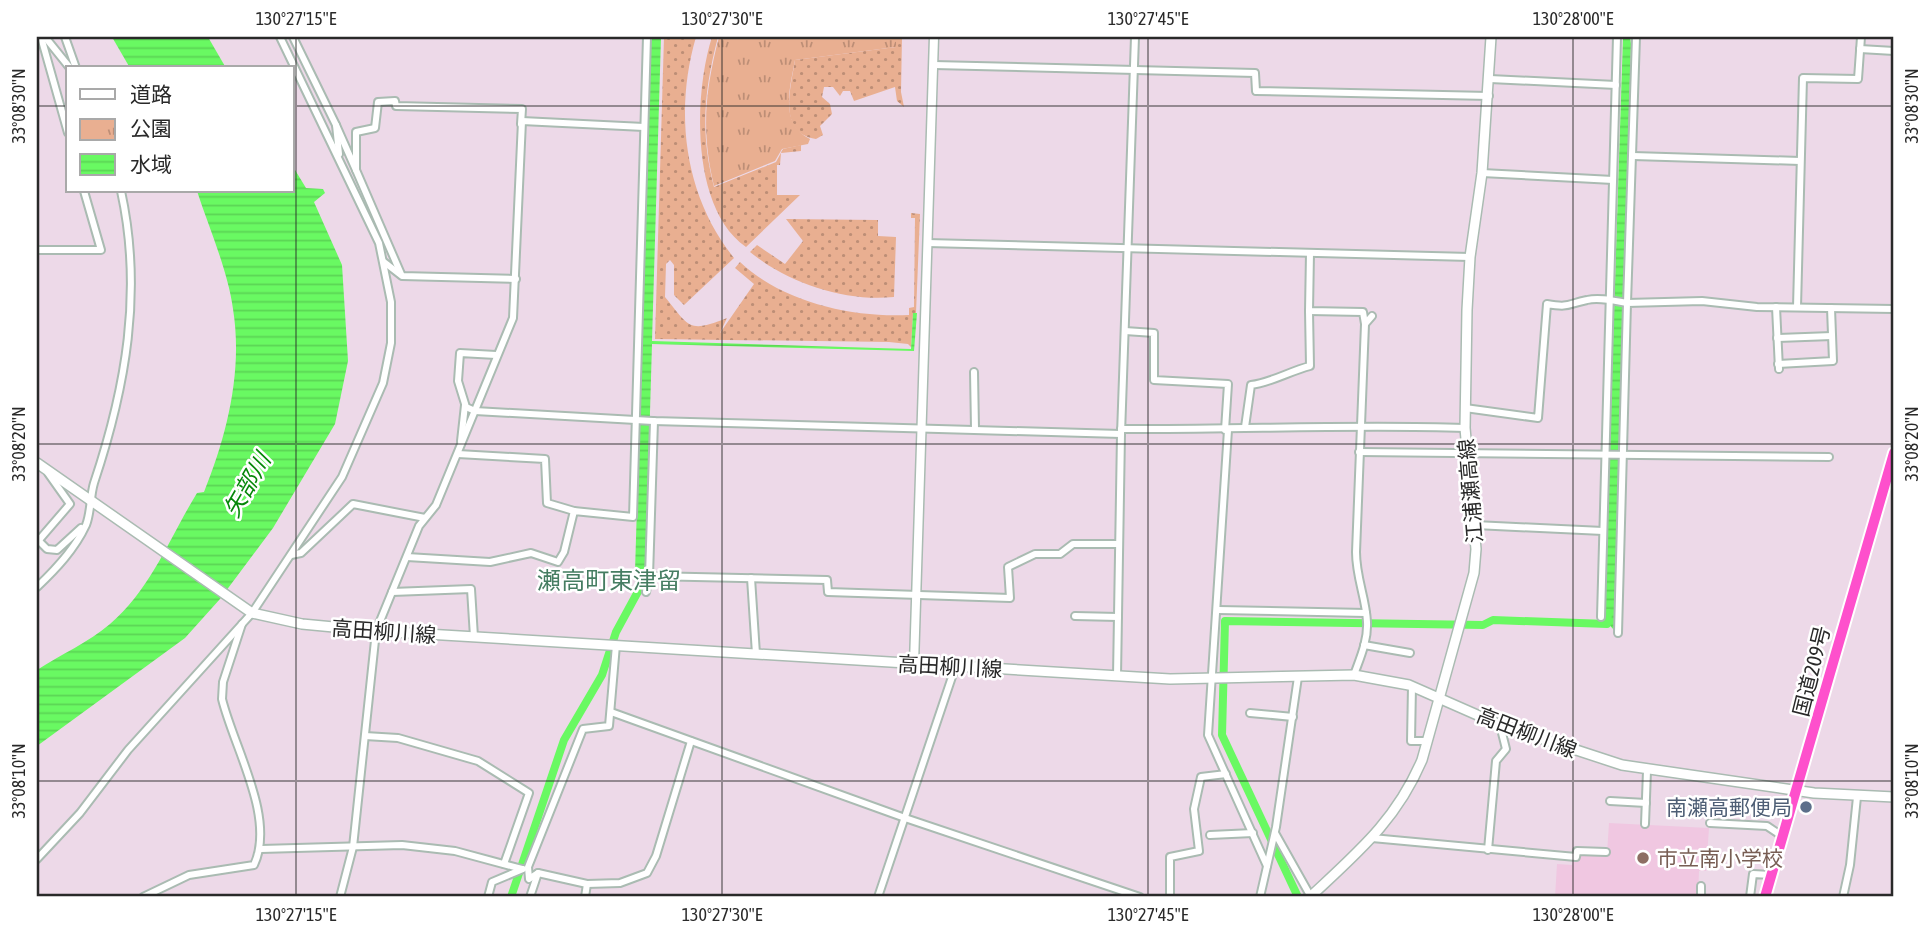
<svg xmlns="http://www.w3.org/2000/svg" width="1931" height="934" font-family="'Asap Condensed','Noto Sans JP',sans-serif">
<style>
.education{fill:#f0c7e1}
.grass{fill:url(#grass-dots)}
.park{fill:url(#park-tufts)}
.water{fill:url(#water-rules)}
.lines{fill:none;stroke-linecap:round;stroke-linejoin:round}
.canal{stroke:#69f962;stroke-width:8}
.minor-casing{stroke:#aabbb2;stroke-width:10}
.tertiary-casing{stroke:#aabbb2;stroke-width:11}
.secondary-casing{stroke:#aabbb2;stroke-width:12}
.trunk-casing{stroke:#fff;stroke-width:14}
.minor{stroke:#fff;stroke-width:6}
.tertiary{stroke:#fff;stroke-width:8}
.secondary{stroke:#fff;stroke-width:9}
.trunk{stroke:#fe50cc;stroke-width:10}
.ticks{fill:none;stroke:#292929;stroke-width:2;stroke-opacity:0.45}
.service-dot{fill:#5c6f8a;stroke:#fff;stroke-width:2.5}
.education-dot{fill:#8d6e63;stroke:#fff;stroke-width:2.5}
.labels{text-anchor:middle;dominant-baseline:central;stroke-width:5;stroke-linejoin:round;paint-order:stroke}
.street-label{font-size:21px;fill:#292929;stroke:#fff}
.service-label{font-size:21px;fill:#4e5e75;stroke:#fff;text-anchor:end}
.education-label{font-size:21px;fill:#785e54;stroke:#fff;text-anchor:start}
.water-label{font-size:23px;font-style:italic;fill:#058709;stroke:#fff}
.quarter-label{font-size:24px;fill:#467d62;stroke:#fff}
.neatline{fill:none;stroke:#292929;stroke-width:2.5}
.ticks-label{font-size:18px;text-anchor:middle;fill:#292929}
</style>
<defs>
<pattern id="grass-dots" width="8" height="8" patternUnits="userSpaceOnUse" patternTransform="scale(1.75)"><rect width="8" height="8" fill="#e9af91"/><path d="M2 2h.1M6 6h.1" fill="none" stroke="#bd8e76" stroke-width="1.8" stroke-linecap="round"/></pattern>
<pattern id="park-tufts" width="24" height="20" patternUnits="userSpaceOnUse" patternTransform="scale(1.75)"><rect width="24" height="20" fill="#e9af91"/><path d="M3 7l-1-3M5 7V3M7 7l1-3M15 17l-1-3M17 17v-4M19 17l1-3" fill="none" stroke="#bd8e76"/></pattern>
<pattern id="water-rules" width="6" height="5" patternUnits="userSpaceOnUse" patternTransform="scale(1.75)"><rect width="6" height="5" fill="#69f962"/><path d="M0 2.5h6" fill="none" stroke="#5bd555"/></pattern>
</defs>
<rect width="100%" height="100%" fill="#edd9e8"/>
<path class="education" d="M1609,823L1709,828L1706,871H1699L1698,897H1555L1557,864L1572,865L1573,861H1578V853L1607,854Z"/>
<g class="grass">
<path d="M664,37H696C674,112 684,196 734,258L684,305L674,295V265L670,260L666,264L665,297C690,328 689,333 727,318L720,333L754,284L735,268L740,262C782,302 852,318 909,315V308L914,307L915,218H911V213L920,214L916,313L913,314L911,347L908,344L889,342L655,339Z"/>
<path d="M712,37H718C704,91 700,132 714,187L776,162L783,149L801,145V151L781,153L780,165H777V195H800L746,247C690,208 694,93 712,37Z"/>
<path d="M896,37H902L901,92L904,107L897,101L895,87L854,101L850,91H843L840,96L833,87H824L822,97L830,104L832,114L820,126L823,135L816,139C777,133 791,87 795,60L896,47Z"/>
<path d="M786,219L878,220V236L896,237L894,297C844,302 788,283 750,252L757,245L785,264L803,241Z"/>
</g>
<path class="park" d="M719,37H896V47L795,60C790,88 779,124 810,139L808,144L782,149L775,161L714,186C701,131 705,91 719,37Z"/>
<g class="water">
<path d="M112,37H208L226,68H130Z"/>
<path d="M651,37H661L652,341L911,349L913,313H917L914,351L652,344L645,583L640,594L637,592L635,572Z"/>
<path d="M1623,37H1630L1631,44L1614,630L1604,619Z"/>
<path d="M292,165L306,188L323,189L325,193L314,202L342,265L348,361L335,424L273,528L220,599L185,638L37,746V670C60,655 89,642 110,624C151,589 170,537 197,493L204,492C227,435 243,371 233,309C228,271 209,228 197,191H292Z"/>
</g>
<g class="lines">
<g class="canal">
<path d="M511,897L564,740L602,675L616,632L641,586"/>
<path d="M1298,897L1222,735L1225,621L1483,625L1493,620L1607,624L1608,613"/>
</g>
<g class="minor-casing">
<g id="minor">
<path d="M41,37L68,133"/>
<path d="M45,37L70,68"/>
<path d="M65,37L76,68"/>
<path d="M293,37L336,125L339,154"/>
<path d="M1860,49L1894,51"/>
<path d="M934,65L1255,73L1256,91L1489,96"/>
<path d="M1490,79L1616,85"/>
<path d="M336,125L356,170V132L375,128L378,102L395,101L396,106L522,109L521,124"/>
<path d="M1633,156L1800,161"/>
<path d="M356,170L401,274"/>
<path d="M1482,173L1613,180"/>
<path d="M927,243L1470,257"/>
<path d="M37,250H101L84,191"/>
<path d="M1310,253L1309,311L1363,312L1365,324"/>
<path d="M384,262L402,276L516,279"/>
<path d="M1776,307L1779,369"/>
<path d="M1797,307L1803,78L1858,79L1861,37"/>
<path d="M1125,331L1154,333V380L1228,384L1225,430"/>
<path d="M1777,338L1832,336"/>
<path d="M496,355L460,353L458,381L466,407L475,411L653,421L1121,434"/>
<path d="M1778,364L1833,361L1831,308"/>
<path d="M974,372L975,429"/>
<path d="M1465,408L1538,418L1547,304C1570,308 1567,304 1587,300C1600,297 1615,301 1627,303L1636,37"/>
<path d="M1245,427L1251,385C1270,383 1290,371 1310,366L1309,311"/>
<path d="M1121,429C1236,430 1350,424 1465,428"/>
<path d="M1228,430L1208,735L1267,866"/>
<path d="M461,441L465,405"/>
<path d="M1359,452L1829,457"/>
<path d="M458,454L545,459L547,503L574,511"/>
<path d="M1475,525L1603,531"/>
<path d="M38,540L47,549L57,550L81,528"/>
<path d="M39,540L70,504L48,473"/>
<path d="M291,555L301,553L353,504L425,518"/>
<path d="M407,557L490,562L531,553L558,562L564,552L574,511L633,517L647,37"/>
<path d="M649,576L827,580L828,592L1010,598L1008,567L1035,554H1060L1073,544H1119"/>
<path d="M751,578L756,654"/>
<path d="M37,587C56,569 75,549 86,525C91,513 90,496 94,483C126,387 143,291 121,191"/>
<path d="M392,592L471,589L474,637"/>
<path d="M646,592L649,576L654,421"/>
<path d="M1218,610L1366,613"/>
<path d="M1075,616L1118,617"/>
<path d="M1601,617L1617,37"/>
<path d="M1618,633L1627,303L1702,301L1757,307L1894,309"/>
<path d="M1364,645L1410,653"/>
<path d="M1354,675C1360,658 1368,641 1367,622C1366,598 1356,578 1356,552L1365,324L1372,316"/>
<path d="M1117,676L1121,434L1135,37"/>
<path d="M1412,686L1411,741H1427"/>
<path d="M611,712L905,818L1140,897"/>
<path d="M1250,713L1293,717"/>
<path d="M365,736L398,738L478,761L529,793L504,864"/>
<path d="M1610,801L1646,803"/>
<path d="M1710,823L1767,826L1782,836"/>
<path d="M1645,824L1647,771"/>
<path d="M1275,833L1311,897"/>
<path d="M1210,835L1253,833"/>
<path d="M1372,838L1576,857L1577,851L1606,852"/>
<path d="M261,849L402,845L455,851L522,869"/>
<path d="M1488,850L1496,761L1506,749L1500,725"/>
<path d="M37,859L80,813L128,750L252,613L342,477L383,383L391,343V302L379,243L280,37"/>
<path d="M587,884L620,883L647,873L656,856L691,741"/>
<path d="M1701,886V897"/>
<path d="M143,897L189,875L254,865C276,818 234,748 222,699L223,682L242,624"/>
<path d="M340,897L353,847L376,631L419,526L436,505L513,318L522,121L644,127"/>
<path d="M488,897L492,882L523,869"/>
<path d="M530,897L538,873"/>
<path d="M585,897L587,884L538,873L529,879L528,867L583,729L609,726L616,645"/>
<path d="M878,897L956,665"/>
<path d="M1170,897V857L1199,851L1194,809L1201,777L1226,774"/>
<path d="M1260,897L1276,827L1298,677"/>
<path d="M1750,897L1753,874L1771,875"/>
<path d="M1843,897L1850,865L1857,797"/>
</g>
</g>
<g class="tertiary-casing">
<path id="tertiary" d="M914,664L934,37"/>
</g>
<g class="secondary-casing">
<g id="secondary">
<path d="M37,463L252,613L302,624L376,631L1170,679L1354,675L1409,685L1500,725L1622,765L1814,793L1894,797"/>
<path d="M1310,897C1357,853 1396,821 1422,760L1474,573L1476,549L1465,428L1467,310L1470,257L1482,173L1491,37"/>
</g>
</g>
<g class="trunk-casing">
<path id="trunk" d="M1765,897L1894,453"/>
</g>
<use href="#minor" class="minor"/>
<use href="#tertiary" class="tertiary"/>
<use href="#secondary" class="secondary"/>
<use href="#trunk" class="trunk"/>
</g>
<path class="ticks" d="M296,37V897M722,37V897M1148,37V897M1573,37V897M37,106H68M292,106H1894M37,444H1894M37,781H1894"/>
<circle class="service-dot" cx="1806" cy="807" r="7"/>
<circle class="education-dot" cx="1643" cy="858" r="7"/>
<g class="labels">
<g class="street-label">
<text transform="translate(1470 491) rotate(-95)">江浦瀬高線</text>
<text transform="translate(384 631) rotate(4)">高田柳川線</text>
<text transform="translate(950 666) rotate(3)">高田柳川線</text>
<text transform="translate(1811 671) rotate(-76)">国道209号</text>
<text transform="translate(1527 732) rotate(21)">高田柳川線</text>
</g>
<g class="service-label">
<text x="1792" y="807">南瀬高郵便局</text>
</g>
<g class="education-label">
<text x="1657" y="858">市立南小学校</text>
</g>
<g class="water-label">
<text transform="translate(247 485) rotate(-60)">矢部川</text>
</g>
<g class="quarter-label">
<text x="609" y="580">瀬高町東津留</text>
</g>
</g>
<rect width="1931" height="934" fill="none" stroke="#ffffff" stroke-width="77"/>
<rect x="66" y="66" width="228" height="126" fill="#ffffff" stroke="#a9a9a9" stroke-width="2"/>
<rect x="80" y="89" width="35" height="10" fill="#ffffff" stroke="#a9a9a9" stroke-width="2"/>
<text x="130" y="102" font-size="21" fill="#292929">道路</text>
<rect x="80" y="119" width="35" height="21" fill="url(#park-tufts)" stroke="#a9a9a9" stroke-width="2"/>
<text x="130" y="136" font-size="21" fill="#292929">公園</text>
<rect x="80" y="154" width="35" height="21" fill="url(#water-rules)" stroke="#a9a9a9" stroke-width="2"/>
<text x="130" y="172" font-size="21" fill="#292929">水域</text>
<rect x="38" y="38" width="1854" height="857" class="neatline"/>
<g class="ticks-label">
<text x="296" y="25">130°27'15"E</text>
<text x="722" y="25">130°27'30"E</text>
<text x="1148" y="25">130°27'45"E</text>
<text x="1573" y="25">130°28'00"E</text>
<text transform="translate(19 106) rotate(-90)" y="6">33°08'30"N</text>
<text transform="translate(1912 106) rotate(-90)" y="6">33°08'30"N</text>
<text transform="translate(19 444) rotate(-90)" y="6">33°08'20"N</text>
<text transform="translate(1912 444) rotate(-90)" y="6">33°08'20"N</text>
<text transform="translate(19 781) rotate(-90)" y="6">33°08'10"N</text>
<text transform="translate(1912 781) rotate(-90)" y="6">33°08'10"N</text>
<text x="296" y="921">130°27'15"E</text>
<text x="722" y="921">130°27'30"E</text>
<text x="1148" y="921">130°27'45"E</text>
<text x="1573" y="921">130°28'00"E</text>
</g>
</svg>
